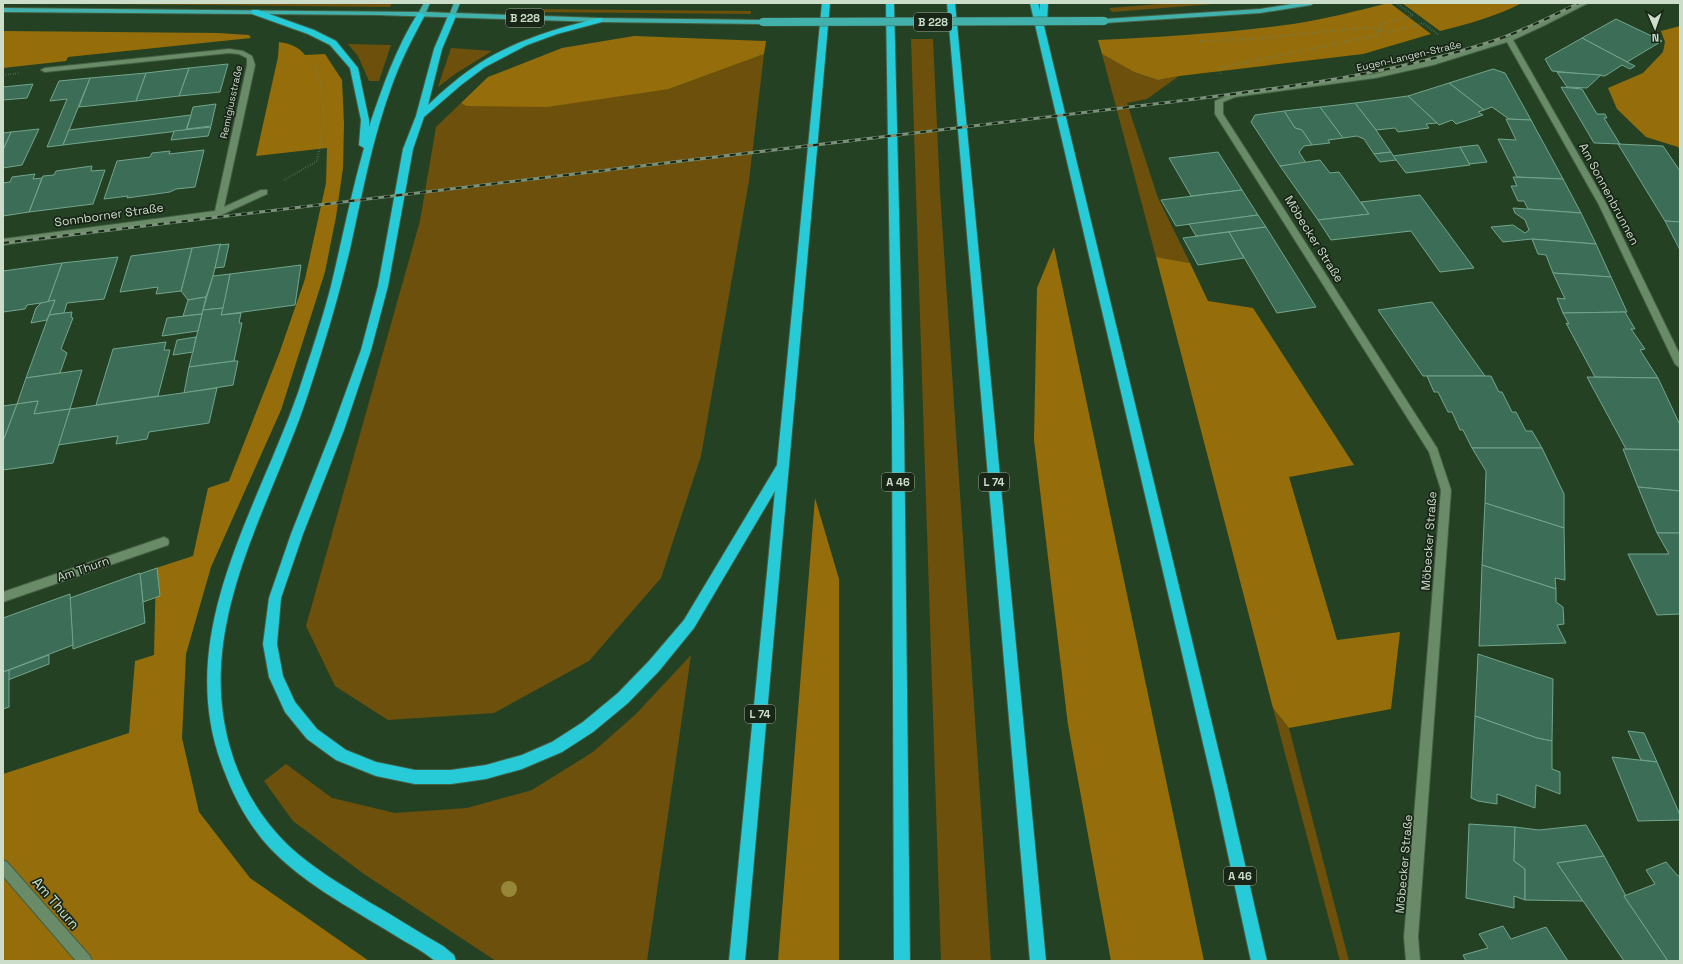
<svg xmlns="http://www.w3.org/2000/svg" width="1683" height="964" font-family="'Space Grotesk',sans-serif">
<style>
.green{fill:#6d500c}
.forest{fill:#956e0b}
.building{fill:#3c6d57;stroke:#73a58d}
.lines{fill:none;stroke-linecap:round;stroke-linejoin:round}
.minor-casing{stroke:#445f44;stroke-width:2}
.major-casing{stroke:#445f44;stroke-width:2}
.highway-casing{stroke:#445f44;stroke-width:2}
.path{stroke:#6a8369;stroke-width:2;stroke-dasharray:0.5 2;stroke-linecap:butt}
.minor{fill:#6a8b68;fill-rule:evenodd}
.major{fill:#42b1ab;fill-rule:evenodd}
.highway{fill:#27cbd8;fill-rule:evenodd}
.rail-casing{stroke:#7a9278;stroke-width:3}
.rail{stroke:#182517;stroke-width:2;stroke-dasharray:6;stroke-linecap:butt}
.major-bridge-casing{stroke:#445f44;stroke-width:9;stroke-linecap:butt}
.major-bridge{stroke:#42b1ab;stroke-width:8}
.tree{fill:#968638}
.labels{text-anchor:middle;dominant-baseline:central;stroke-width:3.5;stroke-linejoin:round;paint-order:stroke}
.far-street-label{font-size:10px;fill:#ccdeca;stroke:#182517}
.shield{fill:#182517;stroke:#96a694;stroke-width:1}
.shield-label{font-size:11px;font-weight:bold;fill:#ccdeca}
.street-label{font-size:12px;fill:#ccdeca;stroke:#182517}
.near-street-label{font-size:14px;fill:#ccdeca;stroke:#182517}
</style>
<rect width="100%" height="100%" fill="#244223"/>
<g class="green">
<path d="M3,3H392L390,7Z"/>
<path d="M1173,3H1226L1112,12L1109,8Z"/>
<path d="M526,9H530L751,11V14L531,12L526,11Z"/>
<path d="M911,39H933L940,192L991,961H941Z"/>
<path d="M348,44L391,45L379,81H369L358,56Z"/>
<path d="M451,48L492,51L455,74L438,87Z"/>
<path d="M764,54L749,181L701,456L661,578L589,661L494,713L388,720L335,686L306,626L420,221L436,127L461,103L466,106L669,89Z"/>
<path d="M1102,54L1134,72L1158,80L1179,76L1147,99L1127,103L1158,198L1190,263L1156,257Z"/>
<path d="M691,655L647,961H496L364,874L293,821L264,781L286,764L332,798L395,813L467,808L532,790L593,752L636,714Z"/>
<path d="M1273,708L1289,728L1349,961H1340Z"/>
</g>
<g class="forest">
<path d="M1388,3H1390L1431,34L1363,54L1179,76L1158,80L1134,72L1102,54L1098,40C1163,37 1228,33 1293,24C1325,19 1357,11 1388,3Z"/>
<path d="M1402,3H1522C1496,16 1469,24 1440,31Z"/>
<path d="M1680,26V150L1678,147L1646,137L1617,109L1608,88L1643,73L1663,52L1665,42L1661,31Z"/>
<path d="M3,31L218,33L249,35L251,38L68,57L66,61L3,68Z"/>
<path d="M634,36L766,41L764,54L669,89L547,107L466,106L461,103L488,77L562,48Z"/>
<path d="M279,42C290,44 298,46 305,55L325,54L342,80L344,124L343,168L336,217L325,272L281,410L211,567L186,654L182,738L199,812L250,878L369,961H3V774L129,733L135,661L154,655L156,568L193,556L208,488L229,481L279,354L305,279L326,183L327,148L256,156L278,57Z"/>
<path d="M1054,247L1204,961H1111L1068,725L1034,440L1037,288Z"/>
<path d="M1156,257L1190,263L1208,301L1253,308L1354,465L1289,477L1337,640L1400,632L1391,709L1289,728L1273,708Z"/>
<path d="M815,498L839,579V961H778Z"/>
</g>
<g class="building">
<path d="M1616,19L1662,41L1627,62L1582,38Z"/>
<path d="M1582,38L1627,62L1635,66L1630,69L1622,65L1605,76L1552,71L1545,59Z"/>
<path d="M228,64L220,92L179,96L189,68Z"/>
<path d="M189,68L179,96L136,101L146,73Z"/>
<path d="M1493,69L1505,73L1531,120L1509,119L1492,107L1484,110L1449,83Z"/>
<path d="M1557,72L1601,75L1587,88L1567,87Z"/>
<path d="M146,73L136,101L79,107L90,78Z"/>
<path d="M90,78L63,145L47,147L67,99L50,101L59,81Z"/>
<path d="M1449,83L1484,110L1478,112L1483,115L1456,124L1452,120L1439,125L1408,96Z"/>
<path d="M33,84L27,98L3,100V87Z"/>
<path d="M1561,87L1582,89L1597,114H1605L1607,118H1604L1620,144L1594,143Z"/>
<path d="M1408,96L1437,123L1426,124L1429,128L1398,132L1395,128L1376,130L1355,103Z"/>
<path d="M1355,103L1376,130L1391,152L1374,154L1364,139L1357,136L1343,138L1320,107Z"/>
<path d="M216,104L211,126L187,129L193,107Z"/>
<path d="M1320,107L1343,138L1328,140L1330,143L1312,145L1302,130L1295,128L1284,111Z"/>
<path d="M1284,111L1295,128L1302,130L1312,145L1304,146L1299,152L1306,163L1280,166L1251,122L1255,115Z"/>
<path d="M191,115L186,130L63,145L69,130Z"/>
<path d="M1506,119L1531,120L1563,179L1517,177L1498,139L1516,140Z"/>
<path d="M211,127L208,136L171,140L174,131Z"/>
<path d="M39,129L22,165L3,168V150L11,132Z"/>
<path d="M11,132L3,150V133Z"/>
<path d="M1618,144L1663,146L1680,171V222L1665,221Z"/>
<path d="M1478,145L1487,162L1469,164L1460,147Z"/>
<path d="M1460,147L1470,165L1406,173L1393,156Z"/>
<path d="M204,150L195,187L176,189L170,192L127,198L128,196L104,199L117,161L150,157L152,153L170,151L169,154Z"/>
<path d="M1218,152L1242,190L1191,196L1169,158Z"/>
<path d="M1391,152L1396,160L1380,162L1374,154Z"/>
<path d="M1320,160L1330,173L1339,172L1369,214L1318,220L1280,166Z"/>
<path d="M92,166L91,171L105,170L93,204L29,212L43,176L54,175L56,171Z"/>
<path d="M35,174L33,179L42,178L29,212L3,216V183L10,182L12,177Z"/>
<path d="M1513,177L1563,179L1581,213L1528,209L1524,201H1518L1511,186H1517Z"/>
<path d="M1242,190L1258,215L1176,226L1161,200Z"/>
<path d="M1420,195L1474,268L1440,272L1411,231L1331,240L1318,220L1369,214L1361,202Z"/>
<path d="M1513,208L1581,213L1596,244L1532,239L1503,242L1491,227L1513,225L1525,233L1529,230L1525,220L1515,213Z"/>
<path d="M1258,215L1266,227L1196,236L1189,224Z"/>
<path d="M1665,221L1680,222V250Z"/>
<path d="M1266,227L1316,307L1277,313L1229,232Z"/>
<path d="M1229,232L1244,258L1198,265L1183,238Z"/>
<path d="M1532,239L1596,244L1611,277L1553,273L1546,255L1538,254Z"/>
<path d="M221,244L213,276L206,297L188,300L181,291L192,248Z"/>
<path d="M229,244L224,267L215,268L220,245Z"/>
<path d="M192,248L181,291L156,294L158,287L120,292L131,256Z"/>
<path d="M118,257L104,299L67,303L64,313L49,315L55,300L48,302L62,263Z"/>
<path d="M62,263L48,302L27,305L25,309L3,312V271Z"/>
<path d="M301,265L295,305L221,315L230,274Z"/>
<path d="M1553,273L1611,277L1627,312L1563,313L1557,298L1565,299Z"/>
<path d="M230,274L223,308L203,310L213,276Z"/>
<path d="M206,297L202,314L183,316L188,300Z"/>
<path d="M55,300L47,320L31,323L36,308L41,303Z"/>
<path d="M1432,302L1485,376H1423L1378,310Z"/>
<path d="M223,308L221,315L241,313L239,323H242L234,361L189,367L203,310Z"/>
<path d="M72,312L71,317L73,318L61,349L67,353L60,373L26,378L49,315Z"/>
<path d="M1625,312L1635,329H1631L1645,349L1640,350L1658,378L1595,377L1566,323L1569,324L1563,313Z"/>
<path d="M202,314L198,331L162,336L167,318Z"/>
<path d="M196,337L193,352L173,355L177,340Z"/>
<path d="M166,342L164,350H170L158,396L96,405L113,349Z"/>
<path d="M234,361H238L233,385L184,393L189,367Z"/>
<path d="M82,370L70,409L34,414L38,401L17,404L26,378Z"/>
<path d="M1427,376H1491L1499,392H1502L1512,412H1516L1526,431H1532L1542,448H1472L1463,430H1460L1452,412H1448L1438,392H1434Z"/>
<path d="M1587,377L1658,378L1680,425V450L1626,449Z"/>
<path d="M217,388L209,423L149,432L147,439L116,444L118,436L58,445L70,409Z"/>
<path d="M38,401L34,414L70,409L53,463L3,470V441L17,404Z"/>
<path d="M17,404L3,441V406Z"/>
<path d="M1472,448H1542L1564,494V528L1485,503L1486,471Z"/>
<path d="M1623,449L1680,450V491L1638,487Z"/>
<path d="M1638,487L1680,491V533H1657Z"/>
<path d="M1485,503L1564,528L1565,580L1555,578L1556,589L1482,565Z"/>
<path d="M1657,533H1680V614L1657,615L1628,554H1669Z"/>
<path d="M1482,565L1556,589V602L1563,607L1564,624L1557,625L1566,643L1479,646Z"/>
<path d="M157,568L160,596L143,602L140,574Z"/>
<path d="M140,573L145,623L73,649L70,598Z"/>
<path d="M70,594L73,645L3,672V618Z"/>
<path d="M1478,654L1553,679L1552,741L1537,738L1475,716Z"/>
<path d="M49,655V664L8,680L9,670Z"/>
<path d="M9,670V707L3,709V672Z"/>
<path d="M1475,716L1537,738L1552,741V769L1560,772V794L1536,785L1535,808L1497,794V804L1478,801L1471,798Z"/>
<path d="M1628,731L1644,733L1657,762L1641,760Z"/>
<path d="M1612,757L1657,762L1680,815V820L1638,821Z"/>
<path d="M1469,824L1515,827L1514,861L1525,869V900L1514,896V908L1466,898Z"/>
<path d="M1586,825L1604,856L1557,863L1583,901L1525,900V869L1514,861L1515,827L1539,830Z"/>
<path d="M1604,856L1626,896H1624L1668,961H1624L1557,863Z"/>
<path d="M1666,862L1678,876L1680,875V961H1668L1624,896L1655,884L1646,870Z"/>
<path d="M1503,926L1511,939L1546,927L1568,961H1466L1463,955L1488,948L1479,934Z"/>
</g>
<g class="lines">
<g class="minor-casing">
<g id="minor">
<path d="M1580,3H1588L1545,25L1513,40L1607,205L1680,355V368L1675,364L1599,205L1507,42L1433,65L1375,78L1235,97L1223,102V114L1437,448L1451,490L1418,937L1420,961H1406L1404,937L1441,490L1429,452L1215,114V101L1234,93L1375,74L1428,61L1507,38Z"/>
<path d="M229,49L243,51L252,56L255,65L224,207L261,190H267V194L219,216L3,245V239L215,211L247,65V58L239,54L229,53L45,72L41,70L45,68Z"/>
<path d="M164,537L168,539L169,542L168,545L3,602V592Z"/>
<path d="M3,860L7,862L90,956L92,961H76L3,876Z"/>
</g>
</g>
<g class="major-casing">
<g id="major">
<path d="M424,3H430L426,12L450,13L454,3H460L456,13L599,18L763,20L766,22L763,24L599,22L378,15L3,12V8L419,12Z"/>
<path d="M1298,3H1314L1311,5L1260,13L1104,23L1101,21L1104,19L1260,9Z"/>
</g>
</g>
<g class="highway-casing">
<g id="highway">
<path d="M822,3H830L745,961H729L775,491L694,628L659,671L628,703L593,732L562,752L522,769L486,779L451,784H415L376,776L336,760L307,739L285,712L269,677L263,644L269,598L291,534L332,430L361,350L378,286L403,149L416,116L434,49L448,16L452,14L456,16L442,49L428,105C444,90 461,75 480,63C516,40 558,28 599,18H602V22L557,34L527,45L485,67L461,85L424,117L413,149L388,286L371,350L344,430L303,534L281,598L277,644L283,676L295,702L317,729L346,750L376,762L415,770H451L486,765L522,755L552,742L583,722L618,693L649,661L684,620L777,465Z"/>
<path d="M886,3H894L904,421L910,961H894L892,421Z"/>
<path d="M947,3H955L1046,961H1030Z"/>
<path d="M1030,3H1038L1040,10V3H1048L1047,24L1044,26L1228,790L1267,961H1251L1214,790Z"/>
<path d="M252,10H258L314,30L336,41L358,68L369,120V127C382,88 396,48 418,13H421L425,15C412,39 400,62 391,88C372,140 362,195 350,249C342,282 333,315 323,347C313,379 303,412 290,443C250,544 196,647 233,757C244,791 264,822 290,847C314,869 342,885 369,902C394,916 418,932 443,946L454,955L456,961H435C423,951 409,944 396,936C350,907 297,881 262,839C246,819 234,797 225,773C170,639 256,514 299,390C310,356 322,321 331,286C342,240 351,194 364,148L359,145L361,120L350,68L330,45L308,34L252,14Z"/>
</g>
</g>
<g class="path">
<path d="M1396,3L1413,15L1379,25L1380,31L1391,32L1423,23L1439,35"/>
<path d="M1200,41L1251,39L1371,27L1380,31L1378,35L1218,68L1221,74"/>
<path d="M3,75L20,73"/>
<path d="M284,180L317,161L324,124L322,90L313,62"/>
</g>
<use href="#minor" class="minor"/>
<use href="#major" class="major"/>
<use href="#highway" class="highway"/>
<g class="rail-casing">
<path id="rail" d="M3,243L1171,102C1281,88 1391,75 1496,40C1525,30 1552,16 1579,3"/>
</g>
<use href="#rail" class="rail"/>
<g class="major-bridge-casing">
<path id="major-bridge" d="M763,22L1104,21"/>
</g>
<use href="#major-bridge" class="major-bridge"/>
</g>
<circle class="tree" cx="509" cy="889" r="8"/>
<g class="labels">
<g class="far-street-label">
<text transform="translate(1409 56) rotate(-13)">Eugen-Langen-Straße</text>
<text transform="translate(231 102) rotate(-78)">Remigiusstraße</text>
</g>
<g class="shield">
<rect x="506" y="9" width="38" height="18" rx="3"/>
<rect x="914" y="13" width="38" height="18" rx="3"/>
<rect x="882" y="473" width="32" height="18" rx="3"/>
<rect x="979" y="473" width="30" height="18" rx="3"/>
<rect x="745" y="705" width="30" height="18" rx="3"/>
<rect x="1224" y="867" width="32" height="18" rx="3"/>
</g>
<g class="shield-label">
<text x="525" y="18">B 228</text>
<text x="933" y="22">B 228</text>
<text x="898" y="482">A 46</text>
<text x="994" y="482">L 74</text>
<text x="760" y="714">L 74</text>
<text x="1240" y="876">A 46</text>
</g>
<g class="street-label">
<text transform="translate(1609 194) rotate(62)">Am Sonnenbrunnen</text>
<text transform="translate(109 215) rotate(-8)">Sonnborner Straße</text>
<text transform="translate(1314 239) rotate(58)">Möbecker Straße</text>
<text transform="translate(1429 541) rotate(-86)">Möbecker Straße</text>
<text transform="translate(83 569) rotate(-19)">Am Thurn</text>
<text transform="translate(1404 864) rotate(-85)">Möbecker Straße</text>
</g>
<g class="near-street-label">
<text transform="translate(56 903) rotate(49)">Am Thurn</text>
</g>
</g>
<rect width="1683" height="964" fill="none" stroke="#ccdeca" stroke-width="8"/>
<g transform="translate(1655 28) rotate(178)" stroke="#182517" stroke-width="3" paint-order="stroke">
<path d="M0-3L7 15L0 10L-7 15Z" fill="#ccdeca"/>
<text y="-6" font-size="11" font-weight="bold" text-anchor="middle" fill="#ccdeca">N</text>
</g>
</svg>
